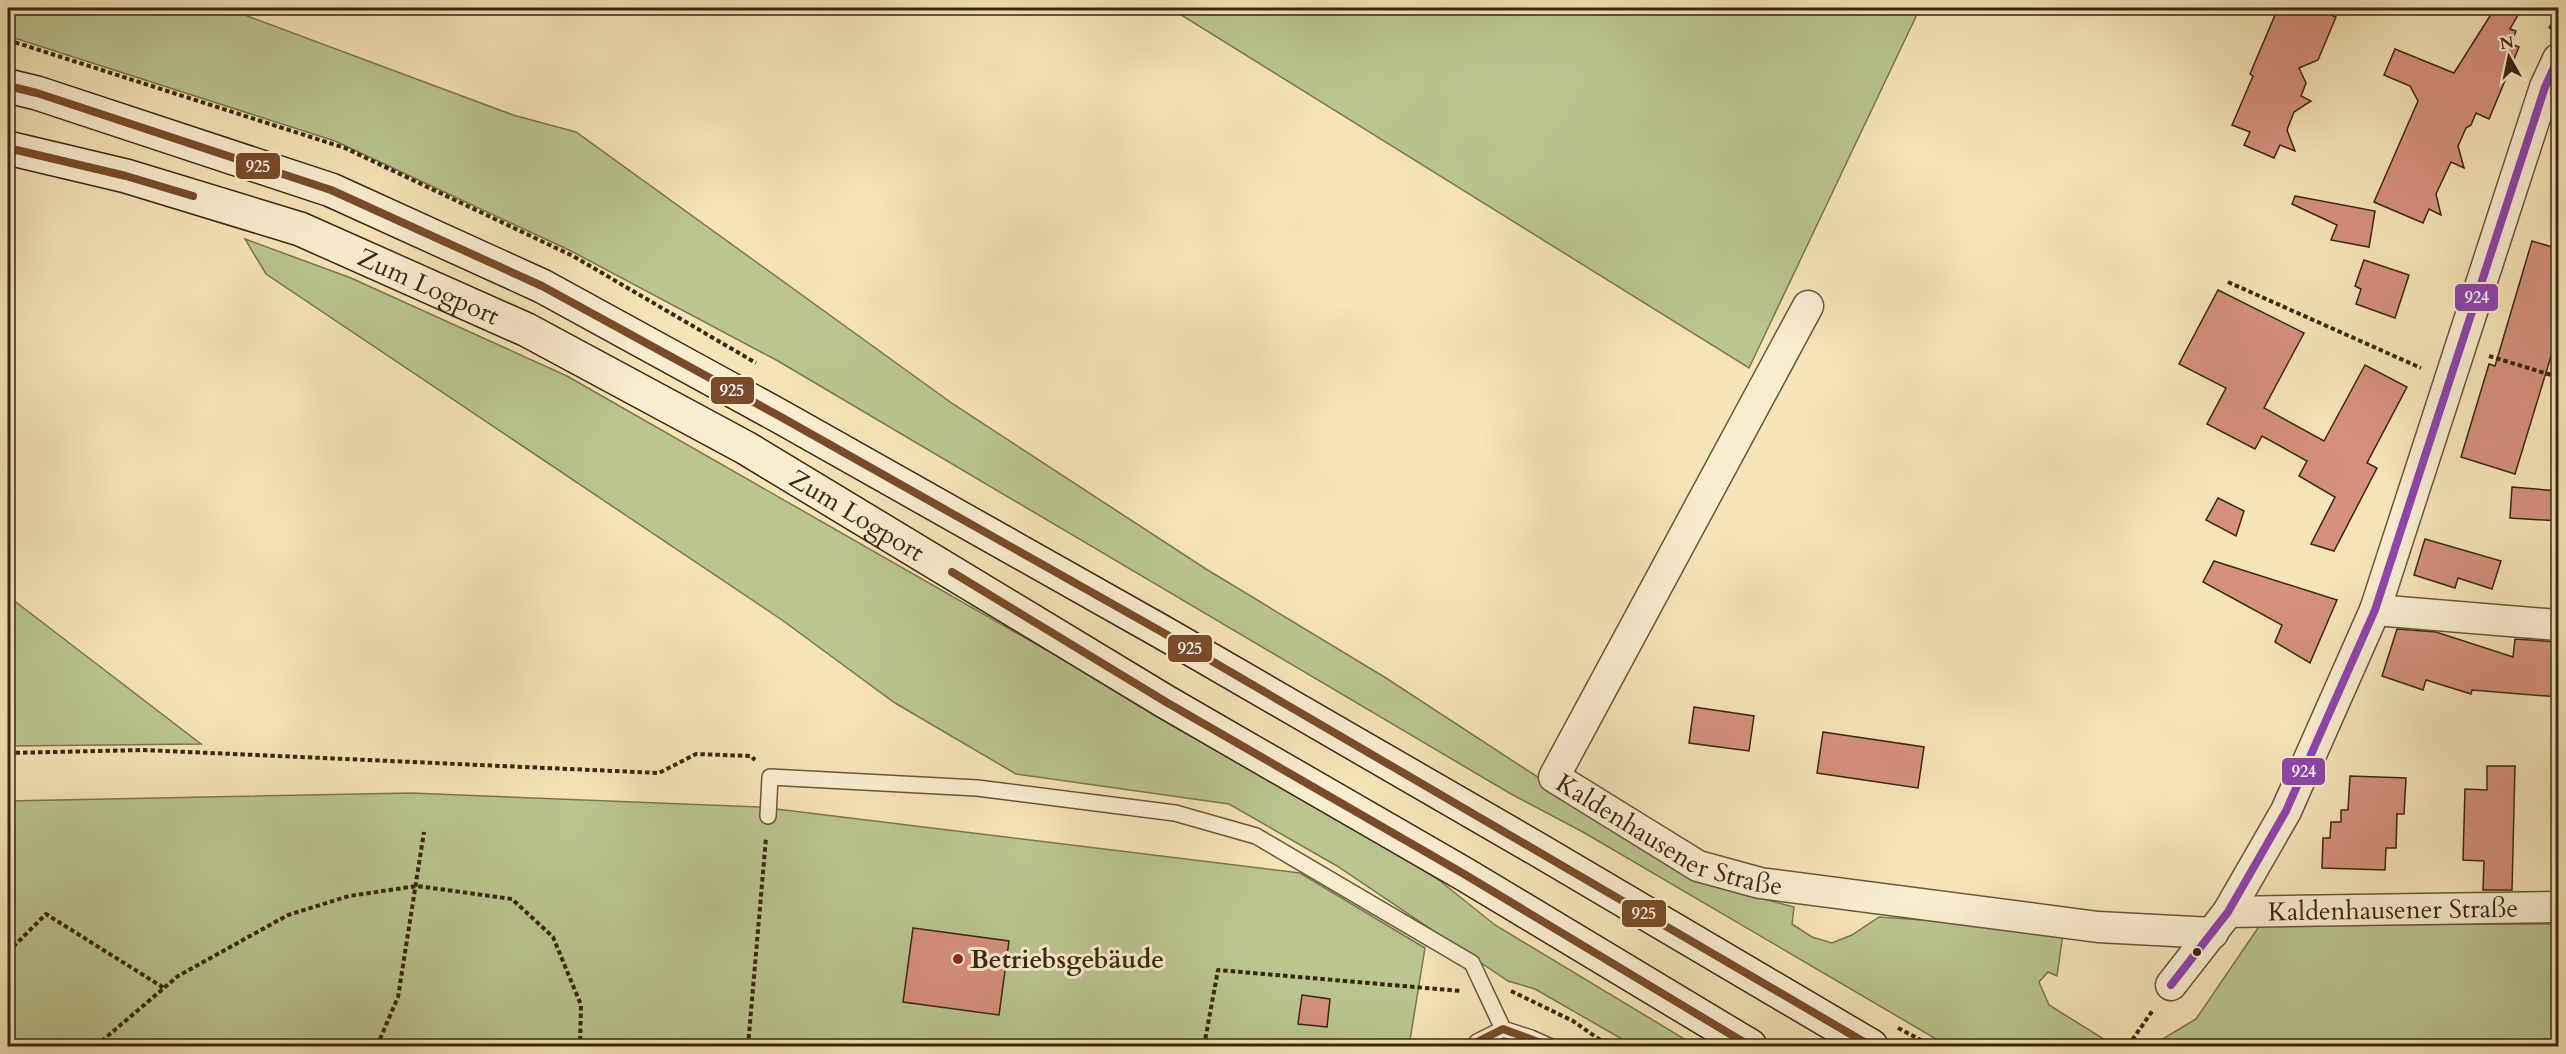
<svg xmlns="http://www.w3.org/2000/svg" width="2566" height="1054" font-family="Cardo,serif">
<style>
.green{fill:#bac590;stroke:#7a7650;stroke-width:1.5}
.building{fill:#d5907e;stroke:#392610;stroke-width:1.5}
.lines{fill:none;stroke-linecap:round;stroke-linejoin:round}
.lane-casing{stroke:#68563a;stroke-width:18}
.street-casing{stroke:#68563a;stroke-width:33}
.secondary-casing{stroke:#392610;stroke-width:36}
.path{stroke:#392610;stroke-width:4;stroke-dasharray:4.5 3;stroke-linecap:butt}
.lane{stroke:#f9edd1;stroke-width:15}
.street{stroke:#f9edd1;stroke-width:30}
.secondary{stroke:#f9edd1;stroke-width:33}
.bus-1-casing{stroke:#f9edd1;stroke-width:12}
.bus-2-casing{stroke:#f9edd1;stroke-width:12}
.bus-1{stroke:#7a4b2a;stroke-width:8}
.bus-2{stroke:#8e44ad;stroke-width:8}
.bus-dot{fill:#392610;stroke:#f9edd1;stroke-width:2}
.poi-dot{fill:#8f2418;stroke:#f9edd1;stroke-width:2}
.labels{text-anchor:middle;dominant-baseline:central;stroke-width:6;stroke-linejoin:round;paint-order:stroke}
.street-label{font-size:26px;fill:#392610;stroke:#f9edd1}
.poi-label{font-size:26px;font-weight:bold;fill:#392610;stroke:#f9edd1;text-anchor:start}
.line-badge{stroke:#f9edd1;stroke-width:2}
.badge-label{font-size:16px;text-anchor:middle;font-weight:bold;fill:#fff}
</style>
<rect width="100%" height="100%" fill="#f6e4b8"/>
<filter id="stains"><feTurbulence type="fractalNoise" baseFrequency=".00333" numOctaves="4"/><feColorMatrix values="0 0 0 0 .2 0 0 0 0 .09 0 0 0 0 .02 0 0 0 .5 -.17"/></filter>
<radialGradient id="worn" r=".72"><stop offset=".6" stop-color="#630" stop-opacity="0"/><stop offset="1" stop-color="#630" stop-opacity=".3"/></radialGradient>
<g class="green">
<path d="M8,8H226L513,115L576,132L953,404L1206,569L1386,678L1536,776L1606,819L1748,895L1794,907L1792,924L1812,937L1832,943L1852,935L1879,917L1995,925L2063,933L2057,976L2048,972L2039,982L2049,1005L2115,1046H1986L1977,1042L1948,1046L1583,832L1511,794L778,361L571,251L335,141L8,36Z"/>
<path d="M1170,8H1920L1749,368Z"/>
<path d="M245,239L351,278L567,376L1333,814L1439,880L1495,925L1696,1046H1634L1535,989L1508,981L1337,866L1229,804L1016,774L895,703L782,620L266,274Z"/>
<path d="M8,596L201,744L8,746Z"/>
<path d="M411,793L759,807L1300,873L1425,948L1409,1046H8V801Z"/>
<path d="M2558,924V1046H2151L2196,1019L2260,925Z"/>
</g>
<g class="building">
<path d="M2278,8H2314L2336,17L2318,60L2299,68L2306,83L2301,96L2311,101L2294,112L2287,130L2295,151L2280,145L2274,158L2244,145L2250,132L2232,125L2253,76L2250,74Z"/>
<path d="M2495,8H2522L2510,29L2516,31L2511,44L2519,47L2489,119L2476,113L2471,125L2466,128L2458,146L2464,168L2451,162L2436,194L2441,215L2429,209L2423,223L2374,202L2418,101L2410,86L2384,75L2395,49L2454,73Z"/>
<path d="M2295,196L2375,211L2369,247L2331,240L2337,225L2292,204Z"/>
<path d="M2532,241L2559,249V355L2552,353L2515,474L2461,457L2489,364L2495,366Z"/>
<path d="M2364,260L2409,275L2395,318L2356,304L2361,289L2355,286Z"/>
<path d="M2218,290L2304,333L2264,408L2324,441L2365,365L2407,387L2367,463L2377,468L2334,551L2311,544L2335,497L2299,476L2307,461L2262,436L2255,449L2207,424L2226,388L2179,364Z"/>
<path d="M2512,487L2559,491V521L2510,518Z"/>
<path d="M2218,498L2244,511L2236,536L2206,520Z"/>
<path d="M2425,539L2501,561L2492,589L2458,578L2455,588L2414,575Z"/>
<path d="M2214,561L2337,600L2310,663L2275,642L2282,625L2203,582Z"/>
<path d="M2397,629L2436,632L2513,657L2515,639L2559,642V697L2472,690L2471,694L2426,680L2423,690L2382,676Z"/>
<path d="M1694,707L1754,716L1749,751L1689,743Z"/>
<path d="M1823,732L1924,747L1918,788L1817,773Z"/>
<path d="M2487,766H2515L2512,890H2483L2484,861L2463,860L2465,789L2487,790Z"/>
<path d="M2350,776L2406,778L2404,814H2397L2396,848H2386L2385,870L2322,868L2323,838H2330L2331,822H2341V810H2348Z"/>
<path d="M913,928L1009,941L999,1015L903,1002Z"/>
<path d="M1302,995L1330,999L1327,1027L1298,1024Z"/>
</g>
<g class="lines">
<g class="lane-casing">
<g id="lane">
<path d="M768,816L770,777L977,788L1175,813L1256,836L1472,963L1503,1029"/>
<path d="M1475,1046L1477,1042L1503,1029L1531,1038L1549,1046"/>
</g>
</g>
<g class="street-casing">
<g id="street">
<path id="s1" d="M1808,306L1554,777L1698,866L1760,883L2098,927L2213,933"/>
<path d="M2375,610L2558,625"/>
<path id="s2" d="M2228,912L2558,907"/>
<path d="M2171,985L2228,912L2286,811L2375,610L2545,87L2558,59"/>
</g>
</g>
<g class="secondary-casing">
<g id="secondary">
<path d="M8,86L37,93L331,190L542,286L781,417L1162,632L1537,849L1871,1046"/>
<path id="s3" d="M8,148L126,176L300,229L527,330L746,448L1166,702L1464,874L1750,1046"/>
</g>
</g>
<g class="path">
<path d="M2550,29L2558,13"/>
<path d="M8,40L345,148L573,256L756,363"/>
<path d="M2228,282L2421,368"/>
<path d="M2489,356L2558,377"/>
<path d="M8,753L144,750L659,773L696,754L751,756L755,760"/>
<path d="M8,940L15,945"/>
<path d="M8,952L46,914L164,988"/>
<path d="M1511,991L1573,1021L1609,1046"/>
<path d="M1898,1028L1932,1046"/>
<path d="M96,1046L178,976L288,915L349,896L417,886L512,899L553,937L581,1005L580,1046"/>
<path d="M377,1046L398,997L424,832"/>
<path d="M748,1046L766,838"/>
<path d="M1204,1046L1218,970L1461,991"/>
<path d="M2128,1046L2153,1010"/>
</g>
<use href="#lane" class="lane"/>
<use href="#street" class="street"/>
<use href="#secondary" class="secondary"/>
<g class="bus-1-casing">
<g id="bus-1">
<path d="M8,86L37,93L331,190L542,286L781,417L1162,632L1871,1046"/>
<path d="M8,148L126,176L193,196"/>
<path d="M952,572L1166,702L1464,874L1750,1046"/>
<path d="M1475,1046L1477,1042L1503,1029L1549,1046"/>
</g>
</g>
<g class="bus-2-casing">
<path id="bus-2" d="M2171,985L2228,912L2286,811L2375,610L2545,87L2558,59"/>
</g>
<use href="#bus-1" class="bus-1"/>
<use href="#bus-2" class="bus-2"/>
</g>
<circle class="bus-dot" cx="2197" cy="952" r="5"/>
<circle class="poi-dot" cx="958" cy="959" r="6"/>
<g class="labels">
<g class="street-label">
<text stroke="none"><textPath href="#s3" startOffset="444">Zum Logport</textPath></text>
<text stroke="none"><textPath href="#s3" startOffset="930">Zum Logport</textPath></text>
<text stroke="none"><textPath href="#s1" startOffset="666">Kaldenhausener Straße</textPath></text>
<text stroke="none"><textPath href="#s2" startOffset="165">Kaldenhausener Straße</textPath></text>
</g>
<g class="poi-label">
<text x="970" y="959">Betriebsgebäude</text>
</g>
</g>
<g class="line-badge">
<rect x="235" y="152" width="46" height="28" rx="6" fill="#7a4b2a"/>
<rect x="2454" y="283" width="45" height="29" rx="6" fill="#8e44ad"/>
<rect x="710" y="376" width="45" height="29" rx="6" fill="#7a4b2a"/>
<rect x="1167" y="634" width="46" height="29" rx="6" fill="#7a4b2a"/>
<rect x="2281" y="757" width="45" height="29" rx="6" fill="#8e44ad"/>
<rect x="1621" y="899" width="46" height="29" rx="6" fill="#7a4b2a"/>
</g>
<g class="badge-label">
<text x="258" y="172">925</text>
<text x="2477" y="303">924</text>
<text x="732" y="396">925</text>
<text x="1190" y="654">925</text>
<text x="2304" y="777">924</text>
<text x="1644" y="919">925</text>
</g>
<rect width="2566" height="1054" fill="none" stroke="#f6e4b8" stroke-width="30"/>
<rect x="9" y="9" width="2548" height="1036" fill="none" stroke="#392610" stroke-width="3"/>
<rect x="15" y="15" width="2536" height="1024" fill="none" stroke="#392610" stroke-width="1.5"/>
<g transform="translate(2509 57) rotate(351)" stroke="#f9edd1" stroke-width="4.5" paint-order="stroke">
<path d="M0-4.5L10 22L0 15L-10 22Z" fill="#392610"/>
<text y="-9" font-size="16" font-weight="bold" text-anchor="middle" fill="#392610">N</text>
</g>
<rect width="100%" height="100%" filter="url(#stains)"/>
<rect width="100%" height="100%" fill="url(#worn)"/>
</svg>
